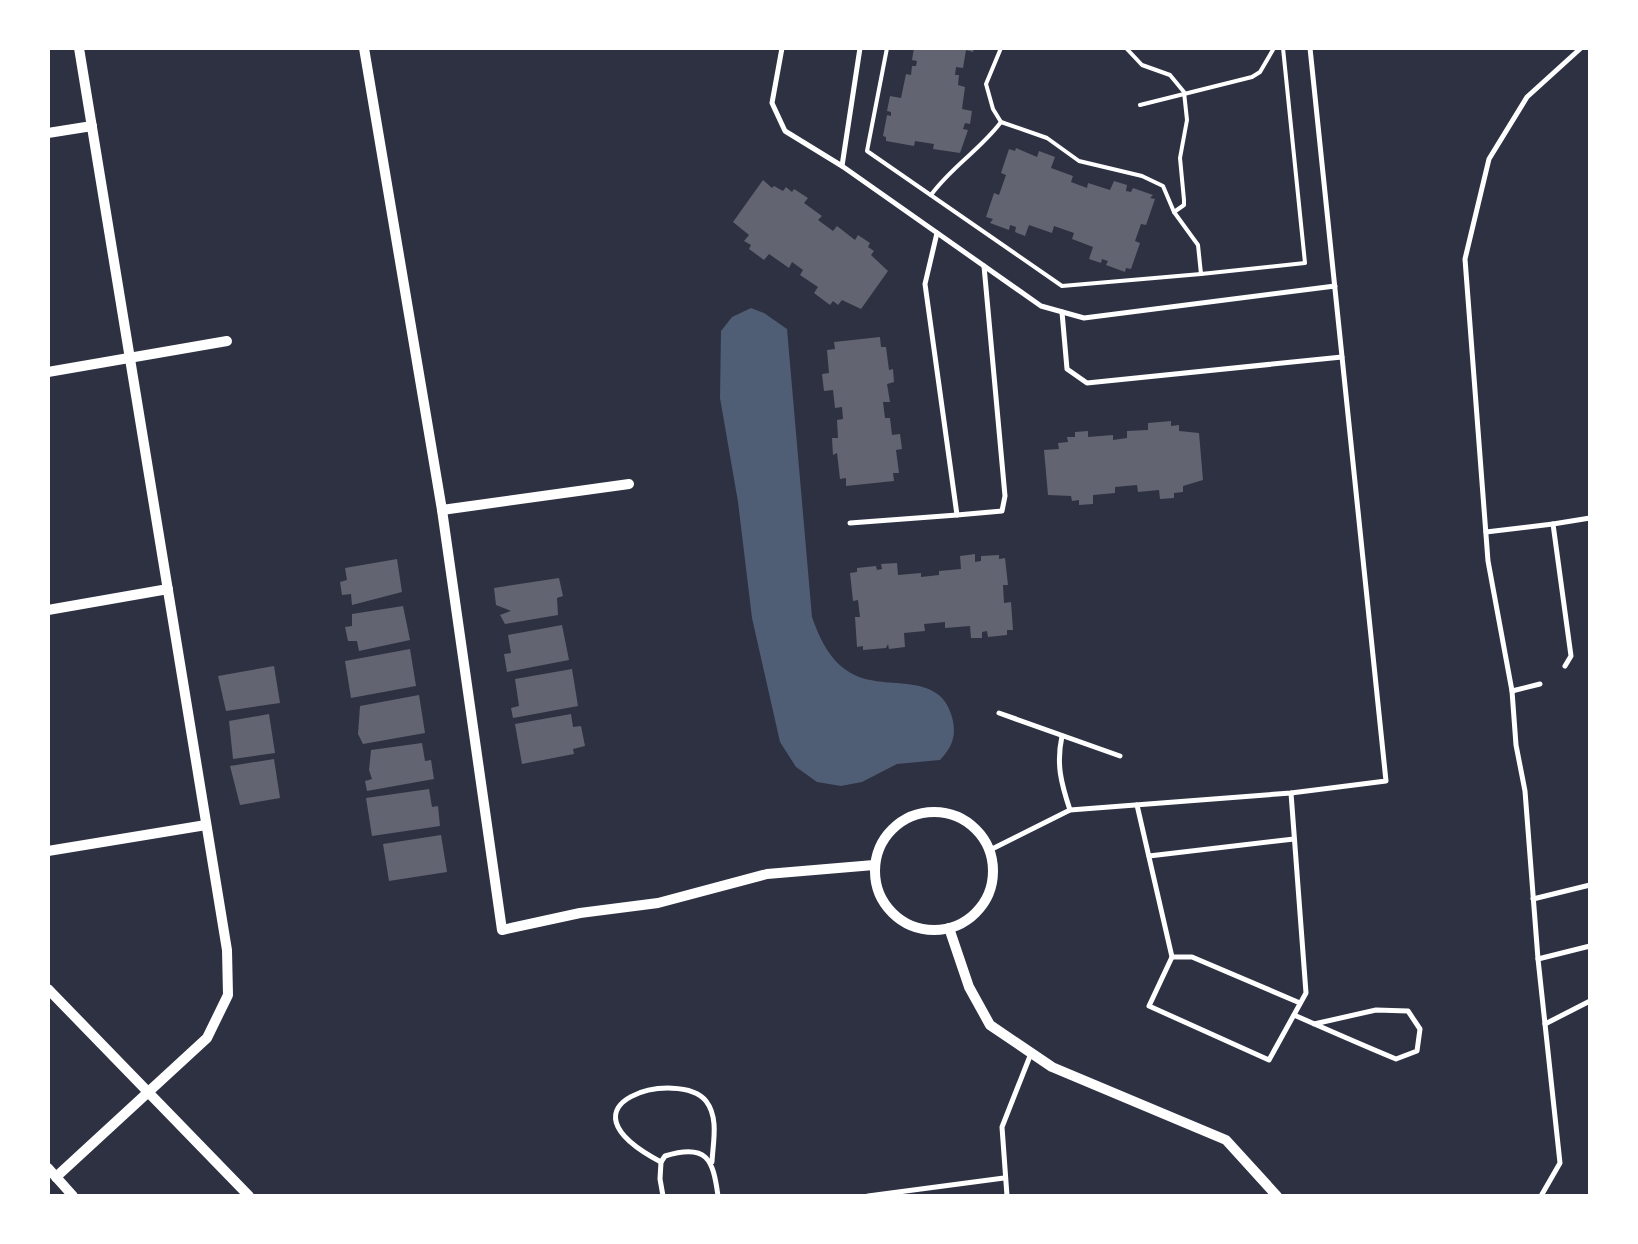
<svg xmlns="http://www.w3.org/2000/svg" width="1638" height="1244" font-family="Roboto,sans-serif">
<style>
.water{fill:#4f5d75}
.building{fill:#626471}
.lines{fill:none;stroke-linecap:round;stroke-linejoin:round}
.path{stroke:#fff;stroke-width:4}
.service{stroke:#fff;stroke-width:5}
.minor{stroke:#fff;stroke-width:10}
</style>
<rect width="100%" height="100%" fill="#2d3142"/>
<path class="water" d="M751,308L764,313L787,329L812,617C821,642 832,666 859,677C892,689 941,673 952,717C957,736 952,747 940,760L897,764L862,782L841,786L817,782L796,767L780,742L752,618L738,502L720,398L721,331L732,317Z"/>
<g class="building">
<path d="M914,48H974L973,52L966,50L963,68L956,67L955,75H959L958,85L965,87L962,109L972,111L970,124L965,123L963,129L968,130L960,153L933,149L934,144L915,141L914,146L886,141V137L883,136L887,115L891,116V112L887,111L890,96L901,98L906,74L911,75L912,66H916L917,61L912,60Z"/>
<path d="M1016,148L1037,157L1039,151L1055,157L1051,168L1073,176L1071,182L1087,188L1088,183L1110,190L1114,181L1127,185L1126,191L1131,192L1133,188L1153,195L1150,198L1155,199L1146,225L1141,224L1135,241L1140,243L1131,269L1126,268L1125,272L1106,265L1108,261L1102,259L1101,263L1089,259L1093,247L1072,239L1074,233L1054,226L1052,233L1029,225L1025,236L1015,232L1016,227L1010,225L1009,230L990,223L993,219L986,217L994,193L999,195L1006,175L1001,173L1009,149L1015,151Z"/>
<path d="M763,180L772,188L774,186L783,191L786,187L792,192L794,189L808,198L804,203L822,216L818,220L833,231L837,226L855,240L858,235L870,243L868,247L874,251L871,255L888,271L861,309L842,300L838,305L833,301L830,305L814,293L818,287L800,275L803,270L792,262L789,268L769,254L764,260L749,249L751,245L744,241L749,235L733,222Z"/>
<path d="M880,337L881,347H886L889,370L893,369L894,382L887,384L890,402H883L885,418H890L892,435L900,434L902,449L896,450L899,473H893L894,481L846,486V478L840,479L837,453L833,455L832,438H838L837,420L843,419L842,407L835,408L833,390L824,391L822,374L829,373L827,350L835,349L834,342Z"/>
<path d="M1171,421V426L1179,425V431L1199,433L1203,480L1183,486V492L1174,493V498L1160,499L1159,490L1138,492L1137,485L1115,487V493L1093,495V504L1079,505V500L1072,501L1071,496L1048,495L1044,450L1059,449L1058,443L1068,442L1067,437H1075V432L1088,431V437L1113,435V440L1127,438V431L1148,430V423Z"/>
<path d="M975,554V562L981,561V556L999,555V559L1005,558L1008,585H1003L1004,603L1011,602L1013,630H1007V635L988,637L987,631L982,632V638H971L970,626L945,628V622L924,624L925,631L904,633L905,647L889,649L888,644L886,648L863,650V646L857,647L855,617H860L858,600L853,601L850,573L857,572V568L876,566L877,570L882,569L881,564L897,563L898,575L921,573V577L939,575V571L961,569L960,556Z"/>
<path d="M397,559L402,592L352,605L351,594L342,595L340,582L347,580L345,568Z"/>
<path d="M559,578L563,596L557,598L558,615L505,624L500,615L511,611L496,605L494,588Z"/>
<path d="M403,606L410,640L359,651L357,641H348L345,627L352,626V614Z"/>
<path d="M562,625L569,660L507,672L504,654L511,653L508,635Z"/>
<path d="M410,649L416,686L351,698L345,661Z"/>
<path d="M274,666L280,703L226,711L218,676Z"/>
<path d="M572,669L578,706L513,718L511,708L519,706L515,679Z"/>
<path d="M419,695L425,733L363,744L358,734L360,706Z"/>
<path d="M269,714L275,753L233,759L229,721Z"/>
<path d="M571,714L573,727L581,726L585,746L573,749L574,754L522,764L515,724Z"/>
<path d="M422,743L425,761L431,760L434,779L367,791L365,781L372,779L369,770L371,750Z"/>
<path d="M274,759L280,798L240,805L230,766Z"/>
<path d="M429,789L432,807L438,806L440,826L372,836L366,798Z"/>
<path d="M441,835L447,872L389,881L383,844Z"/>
</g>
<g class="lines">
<g class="path">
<path d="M887,48L867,151L1062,286L1201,274"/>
<path d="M1001,48L986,84L993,109L1001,122L1047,138L1079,161L1142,176L1163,186L1174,212"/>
<path d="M1126,48L1142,65L1170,75L1184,92L1187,120L1180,158L1184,200V205L1174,212L1198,245L1201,274L1305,263L1283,48"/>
<path d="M1140,105L1252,77L1260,72L1274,48"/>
<path d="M931,195C951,167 980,150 1001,122"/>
</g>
<g class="service">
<path d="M782,48L772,103L785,131L842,166"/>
<path d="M860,48L842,166L1041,306L1084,318L1335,286"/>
<path d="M1062,312L1067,369L1087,383L1342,357"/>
<path d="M957,515L1002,511L1005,496L984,266"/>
<path d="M850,523L957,515L925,284L937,233"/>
<path d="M1486,532L1553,524"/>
<path d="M1565,666L1571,656L1553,524L1590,518"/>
<path d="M1540,684L1512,691L1516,745L1525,791L1538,959L1560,1163L1541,1196"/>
<path d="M1512,691L1488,561L1465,259L1489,159L1527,97L1581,48"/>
<path d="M999,713L1120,756"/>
<path d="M1062,736C1056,764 1061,783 1070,810"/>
<path d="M1137,805L1172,957L1149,1006L1269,1060L1306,993L1291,793"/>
<path d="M990,850L1070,810L1291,793L1386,781L1310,48"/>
<path d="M1149,856L1294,839"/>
<path d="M1533,899L1590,885"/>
<path d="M1172,957H1192L1300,1003"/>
<path d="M1538,959L1590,946"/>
<path d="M1294,1015C1328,1030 1362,1045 1396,1059L1417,1051L1420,1029L1408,1011L1376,1010L1314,1024"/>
<path d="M1545,1024L1590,1001"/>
<path d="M661,1162C547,1102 680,1068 706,1101C719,1118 713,1142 712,1162"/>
<path d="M663,1196L660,1179L661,1162L665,1156C707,1143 713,1159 718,1196"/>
<path d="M868,1196L1004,1178"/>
<path d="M1007,1196L1002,1127L1030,1056"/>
</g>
<g class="minor">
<path d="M364,48L442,510L502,930L580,913L658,903L767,874L874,865"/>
<path d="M48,133L92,126"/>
<path d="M48,372L227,341"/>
<path d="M442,510L629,484"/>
<path d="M48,610L168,589"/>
<circle cx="934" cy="871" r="59"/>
<path d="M48,851L206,825"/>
<path d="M949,928L969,987L990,1025L1052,1067L1226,1140L1277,1196"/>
<path d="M48,989L249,1196"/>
<path d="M48,1168L73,1196"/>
<path d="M56,1177L207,1038L228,995L227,950L79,48"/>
</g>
</g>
<rect width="1638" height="1244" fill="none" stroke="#ffffff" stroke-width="100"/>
</svg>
